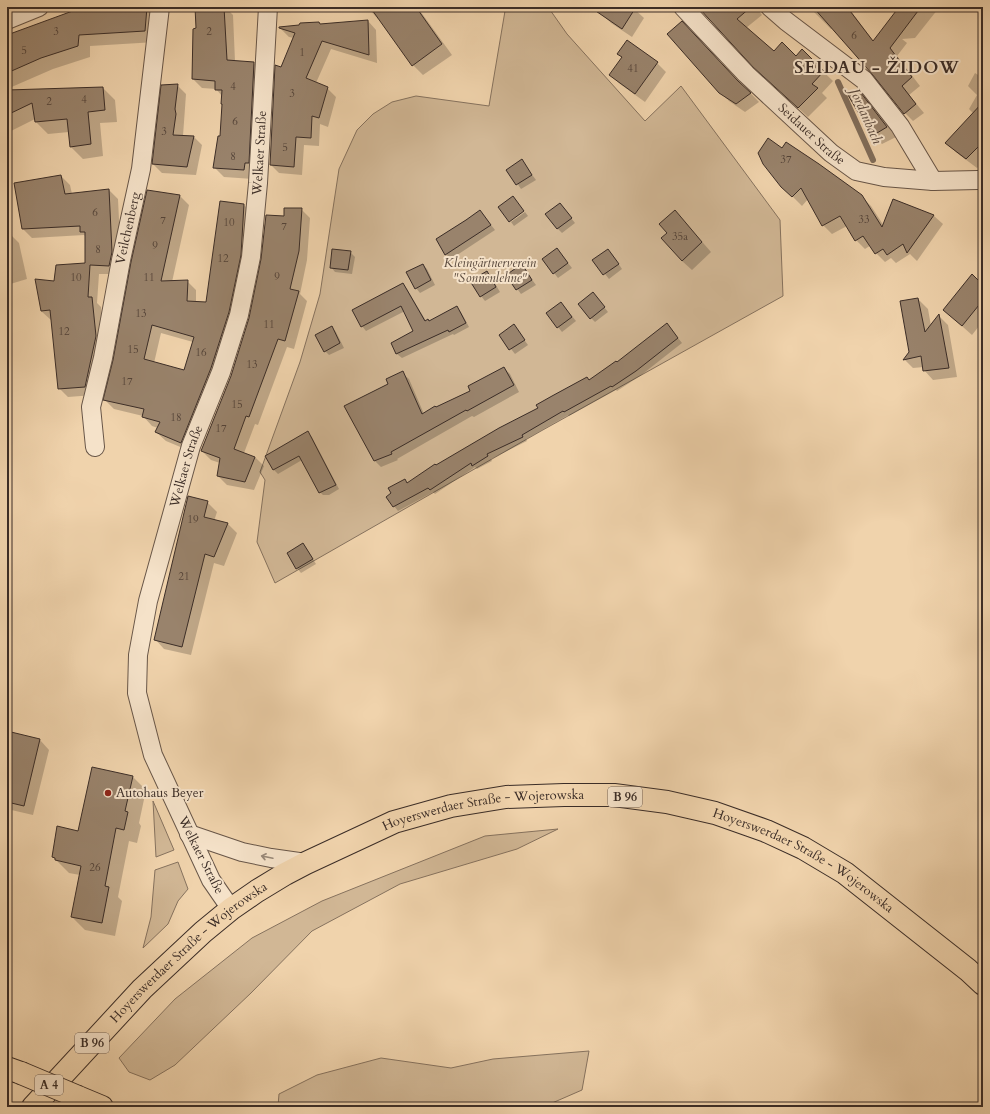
<svg xmlns="http://www.w3.org/2000/svg" width="990" height="1114" font-family="Cardo,serif">
<style>
.green{fill:#d1b795;stroke:#86725e}
.shadow{fill:#0003;fill-rule:evenodd}
.lines{fill:none;stroke-linecap:round;stroke-linejoin:round}
.stream{stroke:#826f5c;stroke-width:6}
.building{fill:#99836c;stroke:#3b2d27;fill-rule:evenodd}
.street-casing{stroke:#685648;stroke-width:20}
.primary-casing{stroke:#3b2d27;stroke-width:24}
.highway-casing{stroke:#3b2d27;stroke-width:24}
.street{stroke:#f5e2c9;stroke-width:18}
.primary{stroke:#f0d3ac;stroke-width:22}
.highway{stroke:#f0d3ac;stroke-width:22}
.highway-bridge-casing{stroke:#3b2d27;stroke-width:24;stroke-linecap:butt}
.highway-bridge{stroke:#f0d3ac;stroke-width:22}
.oneway{stroke:#988878}
.poi-dot{fill:#8f2418;stroke:#f5e2c9;stroke-width:1.5}
.labels{text-anchor:middle;dominant-baseline:central;stroke-width:4;stroke-linejoin:round;paint-order:stroke}
.number-label{font-size:11px;fill:#524238}
.shield{fill:#f5e2c9;stroke:#736358;stroke-width:1}
.shield-label{font-size:12px;font-weight:bold;fill:#3b2d27}
.street-label{font-size:13px;fill:#3b2d27;stroke:#f5e2c9}
.park-label{font-size:13px;font-style:italic;fill:#59493d;stroke:#f5e2c9}
.poi-label{font-size:13px;fill:#3b2d27;stroke:#f5e2c9;text-anchor:start}
.water-label{font-size:14px;font-style:italic;fill:#59483d;stroke:#f5e2c9}
.district-label{font-size:17px;font-weight:bold;letter-spacing:1px;fill:#3b2d27;stroke:#f5e2c9}
</style>
<rect width="100%" height="100%" fill="#f0d3ac"/>
<filter id="stains"><feTurbulence type="fractalNoise" baseFrequency=".005" numOctaves="4"/><feColorMatrix values="0 0 0 0 .2 0 0 0 0 .09 0 0 0 0 .02 0 0 0 .5 -.17"/></filter>
<radialGradient id="worn" r=".72"><stop offset=".6" stop-color="#630" stop-opacity="0"/><stop offset="1" stop-color="#630" stop-opacity=".3"/></radialGradient>
<g class="green">
<path d="M513,7H548L567,34L645,121L681,86L780,220L783,296L541,431L275,583L257,542L265,480L260,472L300,362L320,294L339,169L357,130L373,114L392,102L416,96L489,106L505,11Z"/>
<path d="M153,801L174,850L156,857Z"/>
<path d="M558,829L517,849L400,884L312,931L251,993L175,1065L150,1080L129,1072L119,1058L175,999L252,938L322,901L485,836Z"/>
<path d="M178,862L188,889L178,901L168,924L143,948L151,917L155,870Z"/>
<path d="M589,1051L582,1090L543,1107L278,1106L279,1094L317,1075L381,1058L451,1068L493,1059Z"/>
</g>
<g class="shadow">
<path d="M78,7L147,8L159,19L156,42L90,46V57L53,69L7,89V36L79,10Z"/>
<path d="M196,7H225L233,15L235,61L254,63L263,73L253,179L224,177L215,168L221,137L223,106L222,104V96L216,89L202,88L193,79L197,29Z"/>
<path d="M367,7H419L418,8L452,55L423,75L413,65L378,16V19Z"/>
<path d="M605,7H632L644,18L632,37L611,23L601,13Z"/>
<path d="M698,7H756L762,15L746,28L774,53L796,58L802,51L833,81L822,93L827,98L808,117L764,76Z"/>
<path d="M809,7H848L874,42L896,13L889,7H952L938,9L915,38L902,39L907,43L897,56L920,86L909,95L924,113L913,121L905,113L873,73L833,28L831,29Z"/>
<path d="M963,7H983L965,9Z"/>
<path d="M368,21L376,30L377,63L331,49L316,83L327,88L336,97L328,127L320,124L319,146L304,145L302,175L279,173L271,165L281,69L294,38L289,37L280,28Z"/>
<path d="M691,31L759,102L745,112L729,101L720,92Z"/>
<path d="M618,54L657,63L666,72L645,102L620,84L610,75L622,58Z"/>
<path d="M975,73L983,78V162L977,168L957,153L946,143L974,114L969,109L977,95L968,86Z"/>
<path d="M177,85L186,94L183,136H193L202,145L196,175L162,173L153,164Z"/>
<path d="M103,88L115,100L117,122L100,123L103,156L83,159L71,147L69,132L48,134L36,122L35,119L7,133V91Z"/>
<path d="M858,91L867,100L896,137L882,144L873,135Z"/>
<path d="M521,160L536,180L521,189L508,170Z"/>
<path d="M764,164L861,196L871,206L884,226L894,200L934,216L943,224L917,261L910,254L896,263L891,258L885,262L876,253L871,245L865,249L856,240L847,226L832,234L823,225L808,199L802,206L782,186Z"/>
<path d="M61,176L70,185L72,194L109,190L118,199L121,262L118,274H99L97,303L101,307L105,346L94,395L68,397L59,388L52,320H51L41,311L55,282L86,264V237L84,235L32,238L23,229Z"/>
<path d="M148,191L180,196L189,205L172,282L187,281L196,290V302L207,303L244,205L253,214L249,265L190,451L166,441L156,432L158,428L152,426L143,416L114,409L105,400L114,360ZM161,333L193,342L184,371L154,363Z"/>
<path d="M560,204L575,223L562,233L557,228Z"/>
<path d="M301,209L310,218L307,260L300,294L307,301L294,349L287,347L258,425L255,424L244,453L255,457L264,466L254,490L227,485L218,476L220,463L211,460L202,451L232,376L285,218Z"/>
<path d="M480,211L495,230L451,259L446,254L437,239Z"/>
<path d="M675,211L711,252L692,270L682,261L668,233Z"/>
<path d="M525,212L528,216L514,226L511,222Z"/>
<path d="M11,235L19,243L27,279L7,285V236Z"/>
<path d="M557,249L572,268L558,278L554,273Z"/>
<path d="M350,252L355,257L352,274L335,272L331,267Z"/>
<path d="M612,254L622,269L609,279L594,260Z"/>
<path d="M423,265L427,269L435,285L420,293L416,288Z"/>
<path d="M521,265L536,285L521,294L507,275Z"/>
<path d="M487,272L491,277L500,292L485,301L481,296Z"/>
<path d="M403,284L407,289L426,321L430,322L456,307L461,312L469,327L454,335L453,334L402,358L397,354L392,343L414,331L405,311L366,331L362,326Z"/>
<path d="M983,286V321L972,335L954,319Z"/>
<path d="M597,298L608,312L595,322L591,318Z"/>
<path d="M918,299L928,309L931,326L939,316L948,325L957,377L933,380L924,370V367L913,368L904,359L910,352Z"/>
<path d="M561,303L576,321L562,332L558,327Z"/>
<path d="M514,326L528,345L515,354L500,335Z"/>
<path d="M332,327L336,332L344,348L329,355L325,351Z"/>
<path d="M671,329L682,343L640,376L617,391L616,390L569,416L568,415L526,439L527,441L491,459L492,461L477,469L475,467L435,494L433,492L398,511L394,506L405,480L408,483L589,381Z"/>
<path d="M504,368L510,374L519,392L474,417L472,416L397,459L398,460L381,467L375,461L345,406L389,384L402,373L409,379L424,414L472,391Z"/>
<path d="M308,433L312,437L339,489L329,495H323L318,490L302,460L278,474L274,470L266,456Z"/>
<path d="M207,502L217,512L214,521L228,524L237,533L224,566L214,563L191,655L164,649L155,639Z"/>
<path d="M303,544L307,549L316,564L301,573L297,568Z"/>
<path d="M12,733L40,740L49,750L33,815L7,809V742L9,743Z"/>
<path d="M133,777L146,790L139,823L141,826L137,843L129,841L118,897L122,901L115,936L85,930L72,917L80,875L69,873L53,857Z"/>
</g>
<g class="lines">
<path class="stream" d="M838,82L873,160"/>
</g>
<g class="building">
<path d="M147,7L145,31L79,35L78,46L41,58L7,73V35L78,9Z"/>
<path d="M195,7H224L227,60L254,62L249,163H245L244,170L213,168L218,136H220L222,104H221L222,90H215V81L192,79L193,29L196,28Z"/>
<path d="M370,7H416L442,44L412,66Z"/>
<path d="M590,7H636L622,29Z"/>
<path d="M698,7H751L737,19L774,51L782,42L796,56L802,49L824,71L812,84L818,88L798,108L753,67Z"/>
<path d="M813,7H847L873,41L899,7H921L890,48L912,77L902,86L916,104L904,114L872,74Z"/>
<path d="M368,20L369,55L322,41L306,78L328,87L319,118L312,116L311,138L296,137L294,167L270,165L275,65L281,67L295,33L279,28V27L299,25L300,23L319,22L320,24Z"/>
<path d="M682,21L738,81L751,93L736,104L719,93L667,34Z"/>
<path d="M627,40L658,62L635,94L609,75L622,57L617,54Z"/>
<path d="M178,84L175,109L176,114L173,135L194,136L187,167L152,164L161,85Z"/>
<path d="M103,87L105,110L88,112L91,144L70,147L67,119L35,122L32,103L7,115V90Z"/>
<path d="M858,89L887,127L872,136L848,95Z"/>
<path d="M983,102V142L966,159L945,143Z"/>
<path d="M768,138L782,148L786,142L819,164L862,195L882,227L893,199L934,215L907,253L903,244L887,255L883,249L875,254L863,236L855,241L840,216L822,226L801,188L792,197L781,187L763,164L758,153Z"/>
<path d="M522,159L532,175L516,185L506,170Z"/>
<path d="M61,175L65,194L109,189L112,252L109,266L90,265L88,297H92L96,336L85,387L58,389L50,310L41,311L35,279L54,281L56,265L85,263V232H80V226L22,229L14,183Z"/>
<path d="M147,190L180,195L161,281L188,280L187,301L206,302L220,201L244,204L241,255L229,312L211,368L181,443L155,432L160,422L142,417L144,409L103,400L113,360L131,262ZM152,325L194,337L184,370L144,359Z"/>
<path d="M513,196L524,211L509,222L498,207Z"/>
<path d="M560,203L572,218L557,229L545,214Z"/>
<path d="M284,208H302L299,251L290,289L299,291L285,341L278,339L249,417L246,416L234,449L255,457L245,482L217,476L220,458L201,451L231,376L249,318L261,259L266,215L284,216Z"/>
<path d="M480,210L491,225L445,255L436,239L466,220Z"/>
<path d="M675,210L702,242L682,261L661,238L667,233L659,224Z"/>
<path d="M557,248L568,263L553,274L542,259Z"/>
<path d="M332,249L351,251L348,270L330,268Z"/>
<path d="M608,249L619,264L603,275L592,260Z"/>
<path d="M423,264L431,280L415,289L406,272Z"/>
<path d="M522,264L532,280L516,290L506,275Z"/>
<path d="M487,271L496,287L480,297L470,281Z"/>
<path d="M972,274L983,285V300L962,326L943,310Z"/>
<path d="M403,283L425,321L428,319L429,321L457,306L466,323L449,332L448,330L396,354L391,343L413,331L401,306L361,327L352,310Z"/>
<path d="M593,292L605,307L590,319L578,304Z"/>
<path d="M918,298L925,332L939,314L949,368L923,371L921,356L903,360L909,352L900,301Z"/>
<path d="M561,302L572,317L557,328L546,313Z"/>
<path d="M667,323L678,338L636,371L612,387L611,386L564,412L563,411L522,435L523,437L487,454L488,456L472,466L471,463L430,490L428,488L393,507L386,497L391,493L388,488L405,479L407,483L435,464L436,465L499,428L538,408L536,405L552,396L587,377L589,380L616,361L617,362Z"/>
<path d="M514,324L525,340L509,350L499,335Z"/>
<path d="M332,326L340,343L324,352L315,335Z"/>
<path d="M504,367L514,385L467,411L466,410L391,452L392,454L374,461L344,406L388,384L386,379L403,371L422,414L435,406L436,407L470,391L468,386Z"/>
<path d="M308,431L336,485L319,493L299,456L273,470L265,456Z"/>
<path d="M188,496L208,501L204,517L228,523L214,557L205,554L182,647L154,640Z"/>
<path d="M303,543L313,559L296,569L287,553Z"/>
<path d="M11,732L40,739L24,806L7,802V747Z"/>
<path d="M92,767L133,776L125,811L128,812L124,830L116,828L105,886L109,887L102,923L71,917L81,866L55,860V858L52,857L57,826L78,831Z"/>
</g>
<g class="lines">
<g class="street-casing">
<g id="street">
<path id="s1" d="M683,7L746,74L831,153L856,171L884,177L933,181L978,180"/>
<path d="M770,7L786,21L864,80L900,126L933,181"/>
<path d="M7,20L39,7"/>
<path id="s2" d="M95,447L91,407L103,358L121,260L141,169L160,7"/>
<path d="M189,834L242,852L271,858L306,863"/>
<path id="s3" d="M231,909L211,880L153,755L137,693L138,655L148,601L191,446L221,372L239,315L251,257L258,183L268,7"/>
</g>
</g>
<g class="primary-casing">
<g id="primary">
<path id="s4" d="M33,1107L142,989L203,932L231,909L257,891L285,874L306,863L394,822L451,806L506,797L564,795H614L667,802L715,813L766,831L803,848L845,873L968,970L983,984"/>
</g>
</g>
<g class="highway-casing">
<g id="highway">
<path d="M7,1068L21,1073"/>
<path d="M78,1097L102,1107"/>
</g>
</g>
<use href="#street" class="street"/>
<use href="#primary" class="primary"/>
<use href="#highway" class="highway"/>
<g class="highway-bridge-casing">
<path id="highway-bridge" d="M21,1073L78,1097"/>
</g>
<use href="#highway-bridge" class="highway-bridge"/>
</g>
<defs><path id="oneway-shaft" d="M-6 0H5M1.5-3L5.5 0L1.5 3" fill="none" stroke-width="1.6" stroke-linecap="round" stroke-linejoin="round"/></defs>
<use class="oneway" href="#oneway-shaft" transform="translate(267 857) rotate(-168)"/>
<circle class="poi-dot" cx="108" cy="793" r="4"/>
<g class="labels">
<g class="number-label">
<text x="56" y="31">3</text>
<text x="209" y="31">2</text>
<text x="854" y="35">6</text>
<text x="24" y="50">5</text>
<text x="302" y="52">1</text>
<text x="633" y="68">41</text>
<text x="233" y="86">4</text>
<text x="292" y="93">3</text>
<text x="84" y="99">4</text>
<text x="49" y="101">2</text>
<text x="235" y="121">6</text>
<text x="164" y="131">3</text>
<text x="285" y="147">5</text>
<text x="233" y="156">8</text>
<text x="786" y="159">37</text>
<text x="95" y="212">6</text>
<text x="864" y="219">33</text>
<text x="163" y="220">7</text>
<text x="229" y="222">10</text>
<text x="284" y="226">7</text>
<text x="680" y="236">35a</text>
<text x="155" y="245">9</text>
<text x="98" y="249">8</text>
<text x="223" y="258">12</text>
<text x="277" y="276">9</text>
<text x="76" y="277">10</text>
<text x="149" y="277">11</text>
<text x="141" y="313">13</text>
<text x="269" y="324">11</text>
<text x="64" y="331">12</text>
<text x="133" y="349">15</text>
<text x="201" y="352">16</text>
<text x="252" y="364">13</text>
<text x="127" y="381">17</text>
<text x="237" y="404">15</text>
<text x="176" y="417">18</text>
<text x="221" y="428">17</text>
<text x="193" y="519">19</text>
<text x="184" y="576">21</text>
<text x="95" y="867">26</text>
</g>
<g class="shield">
<rect x="608" y="787" width="34" height="20" rx="3"/>
<rect x="75" y="1033" width="34" height="20" rx="3"/>
<rect x="35" y="1075" width="28" height="20" rx="3"/>
</g>
<g class="shield-label">
<text x="625" y="797">B 96</text>
<text x="92" y="1043">B 96</text>
<text x="49" y="1085">A 4</text>
</g>
<g class="street-label">
<text stroke="none"><textPath href="#s1" startOffset="181">Seidauer Straße</textPath></text>
<text stroke="none"><textPath href="#s3" startOffset="794">Welkaer Straße</textPath></text>
<text stroke="none"><textPath href="#s2" startOffset="223">Veilchenberg</textPath></text>
<text stroke="none"><textPath href="#s3" startOffset="470">Welkaer Straße</textPath></text>
<text stroke="none"><textPath href="#s4" startOffset="556">Hoyerswerdaer Straße - Wojerowska</textPath></text>
<text transform="translate(201 855) rotate(63)">Welkaer Straße</text>
<text stroke="none"><textPath href="#s4" startOffset="892">Hoyerswerdaer Straße - Wojerowska</textPath></text>
<text stroke="none"><textPath href="#s4" startOffset="220">Hoyerswerdaer Straße - Wojerowska</textPath></text>
</g>
<g class="park-label">
<text x="490" y="263">Kleingärtnerverein<tspan x="490" dy="15">"Sonnenlehne"</tspan></text>
</g>
<g class="poi-label">
<text x="116" y="793">Autohaus Beyer</text>
</g>
<g class="water-label">
<text transform="translate(866 116) rotate(66)">Jordanbach</text>
</g>
<g class="district-label">
<text x="877" y="67">SEIDAU - ŽIDOW</text>
</g>
</g>
<rect width="990" height="1114" fill="none" stroke="#f0d3ac" stroke-width="24"/>
<rect x="8" y="8" width="974" height="1098" fill="none" stroke="#3b2d27" stroke-width="2"/>
<rect x="12" y="12" width="966" height="1090" fill="none" stroke="#3b2d27"/>
<rect width="100%" height="100%" filter="url(#stains)"/>
<rect width="100%" height="100%" fill="url(#worn)"/>
</svg>
